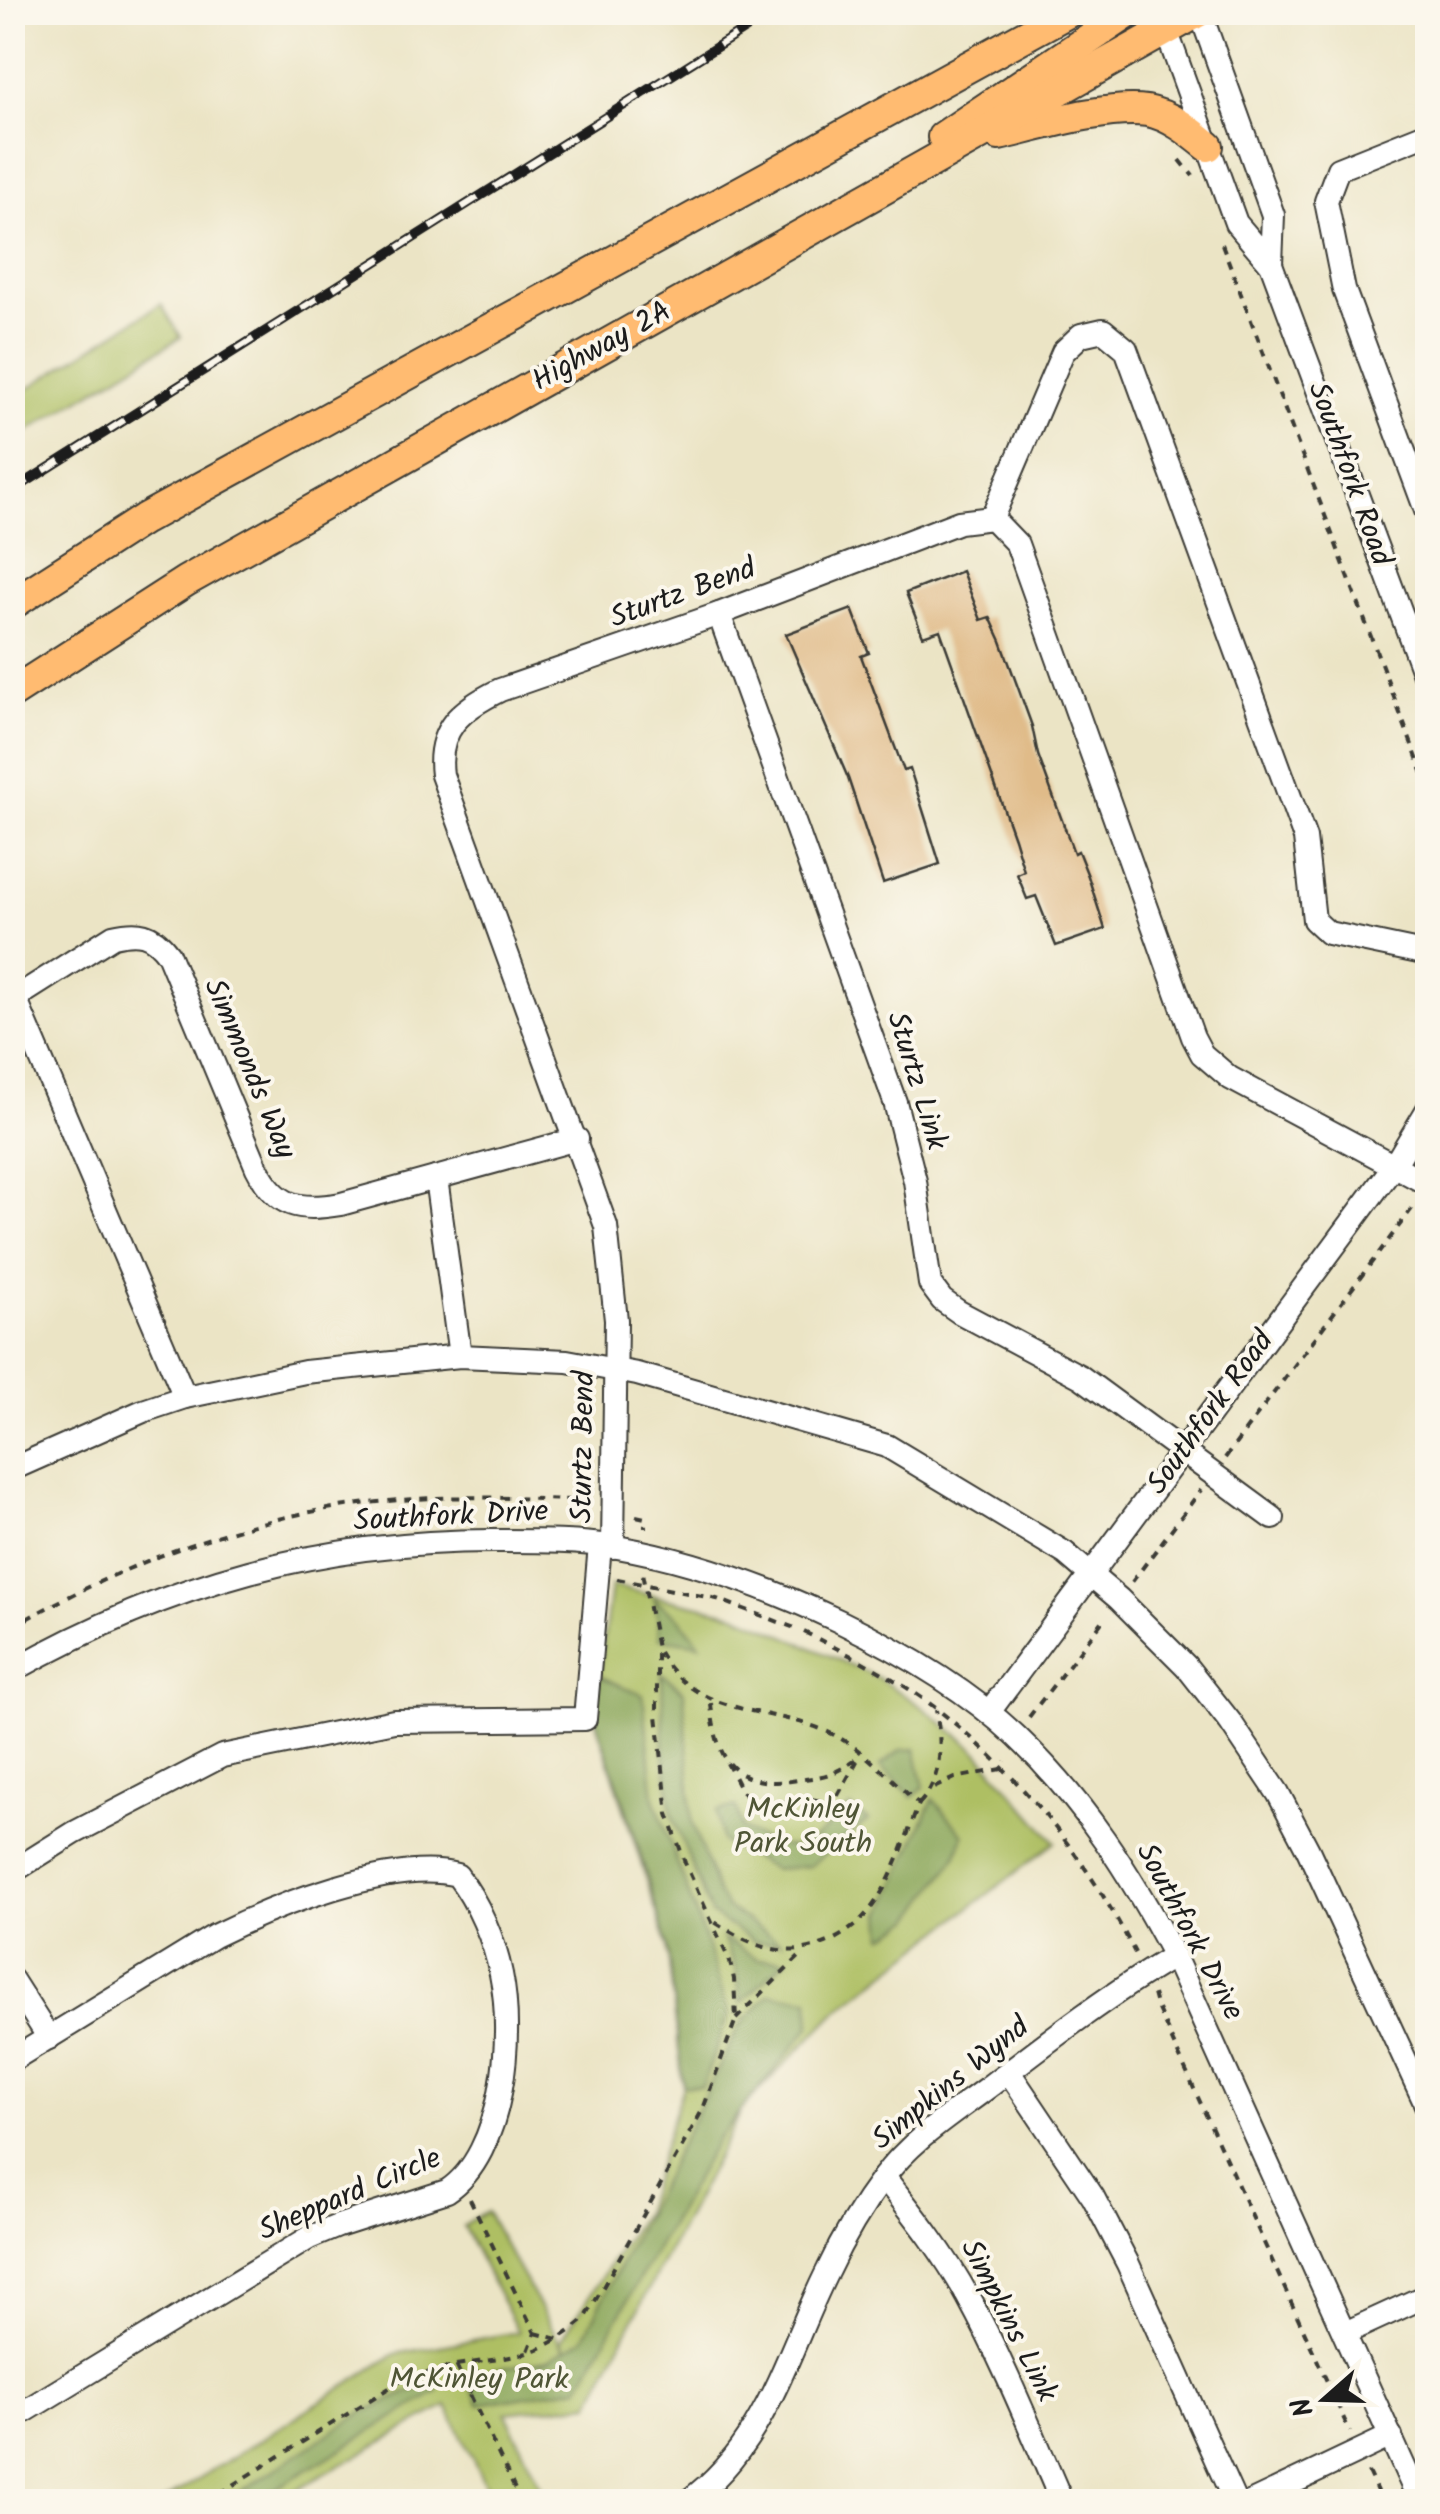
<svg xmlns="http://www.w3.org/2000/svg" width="1440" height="2514" font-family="Kalam,sans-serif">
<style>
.green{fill:#aebf63;stroke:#656e40;stroke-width:2.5}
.forest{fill:#8aa659;stroke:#53613a;stroke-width:2.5}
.building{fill:#e0bb89}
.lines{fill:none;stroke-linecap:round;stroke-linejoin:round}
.minor-casing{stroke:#3b3a35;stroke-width:26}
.major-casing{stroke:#3b3a35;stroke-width:34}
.path{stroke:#3b3a35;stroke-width:4;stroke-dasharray:8 8;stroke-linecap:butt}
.minor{stroke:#fff;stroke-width:22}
.major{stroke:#ffbb71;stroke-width:30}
.rail-casing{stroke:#1c1c1c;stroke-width:10}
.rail{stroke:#fbf7ec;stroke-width:6;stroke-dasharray:19;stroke-linecap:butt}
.labels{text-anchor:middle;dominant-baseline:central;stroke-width:8;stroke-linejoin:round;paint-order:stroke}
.street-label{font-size:30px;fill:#1c1c1c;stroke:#fbf7ec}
.park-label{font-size:30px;fill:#4f5535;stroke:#fbf7ec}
</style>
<rect width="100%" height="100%" fill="#fbf7ec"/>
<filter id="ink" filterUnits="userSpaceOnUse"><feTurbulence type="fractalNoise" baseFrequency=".01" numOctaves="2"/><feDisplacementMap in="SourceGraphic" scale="20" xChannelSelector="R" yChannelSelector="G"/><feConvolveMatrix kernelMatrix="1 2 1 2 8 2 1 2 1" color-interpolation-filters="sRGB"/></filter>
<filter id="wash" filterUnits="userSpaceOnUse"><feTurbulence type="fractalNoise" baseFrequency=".0048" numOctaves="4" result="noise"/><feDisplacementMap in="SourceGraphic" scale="40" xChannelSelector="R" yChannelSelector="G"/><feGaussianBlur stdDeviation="2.25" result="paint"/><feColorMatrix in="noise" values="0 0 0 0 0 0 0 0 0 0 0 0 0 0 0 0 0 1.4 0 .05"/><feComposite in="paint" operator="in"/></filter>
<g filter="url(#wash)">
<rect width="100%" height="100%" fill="#ebe4c5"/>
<g class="green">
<path d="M161,304L181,337L13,440V398Z"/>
<path d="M611,1586L736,1614L875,1676L925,1709L975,1749L1055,1842L838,2010L743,2107L590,2403L506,2413L547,2501H493L447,2406L276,2501L162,2502L395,2354L518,2332L463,2226L486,2212L566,2353L561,2340L643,2213L683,2085L667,1945L594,1715Z"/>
</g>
<g class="forest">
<path d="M655,1599L681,1620L700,1644L660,1638Z"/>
<path d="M662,1673L684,1692L692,1822L718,1895L727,1908L781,1942H755L711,1914L672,1815L664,1755Z"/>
<path d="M599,1676L643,1695L654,1798L707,1945L729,2014L702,2087L683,2086L667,1945L633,1829L594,1715Z"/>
<path d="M915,1749L924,1787L913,1797L880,1766L901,1750Z"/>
<path d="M933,1799L964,1835L956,1857L912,1919L884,1937L882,1914Z"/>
<path d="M736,1807L742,1829C803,1860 801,1850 850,1807L868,1820L810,1866L774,1869L722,1842L717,1811Z"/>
<path d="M723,1938L758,1959L786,1960L741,2003L736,1969Z"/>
<path d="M770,1994L809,1999L810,2026L717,2140L579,2387L479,2404L464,2374L548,2360L583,2339L740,2025Z"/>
<path d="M434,2381L438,2391L255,2501H226L363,2412Z"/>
</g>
<g id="blocks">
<g class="building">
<path d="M962,571L981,620L990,617L1001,641L1032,726L1038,755L1074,853L1078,851L1088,876L1105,929L1056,946L1036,896L1027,899L1017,874L1024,871L1014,838L940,630L923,636L906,593Z"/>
<path d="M852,609L869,653L861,656L904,771L910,769L940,864L883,883L848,778L786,634Z"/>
</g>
</g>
</g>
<g filter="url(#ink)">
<use href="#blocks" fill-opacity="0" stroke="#3b3a35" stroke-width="2.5"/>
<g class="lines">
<g class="minor-casing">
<g id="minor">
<path d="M1200,12L1273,215L1271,264"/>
<path d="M1166,30L1236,223L1271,264L1428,685"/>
<path d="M1428,133L1338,169L1326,201L1344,290L1428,516"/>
<path d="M992,518L1063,352L1081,335L1103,330L1126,349L1305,838L1314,920L1328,933L1428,954"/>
<path d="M719,614L895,1102L915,1181L930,1284L942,1300L959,1312L1081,1377L1273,1518"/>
<path d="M15,998L185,1397"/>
<path d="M12,1000L113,936C138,930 152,932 168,954L257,1168C277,1208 299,1211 341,1204L577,1139"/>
<path d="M436,1178L460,1356"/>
<path d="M12,1469L143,1411L185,1397L305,1372L460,1356L567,1361L637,1374L887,1446L1065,1553L1119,1599L1186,1666L1231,1723L1278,1793L1308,1850L1428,2109"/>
<path d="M613,1547L616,1320L606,1226L442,775C436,729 461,709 500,690L719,614L959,522L992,518L1017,544L1193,1037L1202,1054L1230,1078L1428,1184"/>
<path d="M12,1671C170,1582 323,1539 504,1541C541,1541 579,1541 617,1547C693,1560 769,1588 839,1621C901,1651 965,1688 1016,1736C1085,1802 1130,1873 1174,1956L1420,2502"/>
<path d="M989,1712L1395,1164L1428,1109"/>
<path d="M12,1872L74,1833L222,1756L394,1721L585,1719L600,1545"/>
<path d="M12,1980L49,2038"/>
<path d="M12,2060L214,1936C272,1907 394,1858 457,1875C478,1902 494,1939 501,1974C514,2035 504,2154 447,2191L338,2226L309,2238L12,2419"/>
<path d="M1009,2072L1093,2197L1128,2264L1235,2502"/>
<path d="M884,2177C914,2215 945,2254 968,2297C1004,2363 1032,2433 1062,2502"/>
<path d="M1345,2333L1428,2295"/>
<path d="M687,2502C766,2446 787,2351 828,2270C843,2238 862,2206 883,2178C910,2141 951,2115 987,2088C1047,2042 1109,1994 1174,1956"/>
<path d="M1252,2502L1391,2436"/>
</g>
</g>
<g class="major-casing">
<g id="major">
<path d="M999,135C1038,126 1109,105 1147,111C1170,115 1191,132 1208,146"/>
<path d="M943,137L1129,12"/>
<path d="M12,604L144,519L1068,12"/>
<path d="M12,693L186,581L1198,12"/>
</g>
</g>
<g class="path">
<path d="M1180,160L1193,176"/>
<path d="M1222,244L1428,787"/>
<path d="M1225,1458L1417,1202"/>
<path d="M636,1516L645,1518V1528"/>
<path d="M617,1579L717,1599L795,1628"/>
<path d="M1132,1582L1201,1490"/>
<path d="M12,1627C147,1551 281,1503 437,1498C482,1496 528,1499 574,1500L592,1508"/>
<path d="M804,1632C850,1655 897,1678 937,1709C1019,1773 1089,1861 1135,1953"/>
<path d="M659,1652C696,1718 769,1706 828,1732C862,1747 891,1780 919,1804C898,1856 884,1918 828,1942C782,1961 753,1946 713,1921"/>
<path d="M711,1703C715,1756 732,1788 791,1781C824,1776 834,1777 861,1755"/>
<path d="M1029,1717L1105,1618"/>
<path d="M727,1763L742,1792L764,1812C788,1797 807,1796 833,1804L860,1756"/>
<path d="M934,1788L955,1778L1002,1769L1006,1761"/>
<path d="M919,1804C943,1778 942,1744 936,1710"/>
<path d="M1153,1994L1156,2005L1350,2432"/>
<path d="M736,2019L804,1952"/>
<path d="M470,2199L535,2333L527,2354"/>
<path d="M535,2333L559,2339"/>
<path d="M456,2365C514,2356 538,2359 585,2319L703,2109L736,2019L734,1979L730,1962L685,1863L668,1814L657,1715V1648L642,1573"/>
<path d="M469,2393L481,2361"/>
<path d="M1368,2472L1382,2502"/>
<path d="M206,2502L402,2380L456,2365L521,2502"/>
</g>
<use href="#minor" class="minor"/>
<use href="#major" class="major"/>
<g class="rail-casing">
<path id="rail" d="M12,491L772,12"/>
</g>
<use href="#rail" class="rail"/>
</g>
</g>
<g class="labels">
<g class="street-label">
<text transform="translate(602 347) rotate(-29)">Highway 2A</text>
<text transform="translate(1349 474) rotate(70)">Southfork Road</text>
<text transform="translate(683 594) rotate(-20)">Sturtz Bend</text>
<text transform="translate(249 1069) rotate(67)">Simmonds Way</text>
<text transform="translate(916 1081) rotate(73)">Sturtz Link</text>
<text transform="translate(1211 1413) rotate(-54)">Southfork Road</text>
<text transform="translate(584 1447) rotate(-89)">Sturtz Bend</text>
<text transform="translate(451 1517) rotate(-3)">Southfork Drive</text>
<text transform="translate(1189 1932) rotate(62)">Southfork Drive</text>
<text transform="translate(951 2084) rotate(-39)">Simpkins Wynd</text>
<text transform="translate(350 2195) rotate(-23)">Sheppard Circle</text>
<text transform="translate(1008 2321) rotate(63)">Simpkins Link</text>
</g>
<g class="park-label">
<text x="803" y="1810">McKinley<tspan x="803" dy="34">Park South</tspan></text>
<text x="479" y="2380">McKinley Park</text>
</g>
</g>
<rect width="1440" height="2514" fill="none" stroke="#fbf7ec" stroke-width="50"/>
<g transform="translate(1325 2399) rotate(250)" stroke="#fbf7ec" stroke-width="8" paint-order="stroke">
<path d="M0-8L18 38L0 25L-18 38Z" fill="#1c1c1c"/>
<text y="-15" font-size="28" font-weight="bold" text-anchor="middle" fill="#1c1c1c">N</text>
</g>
</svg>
